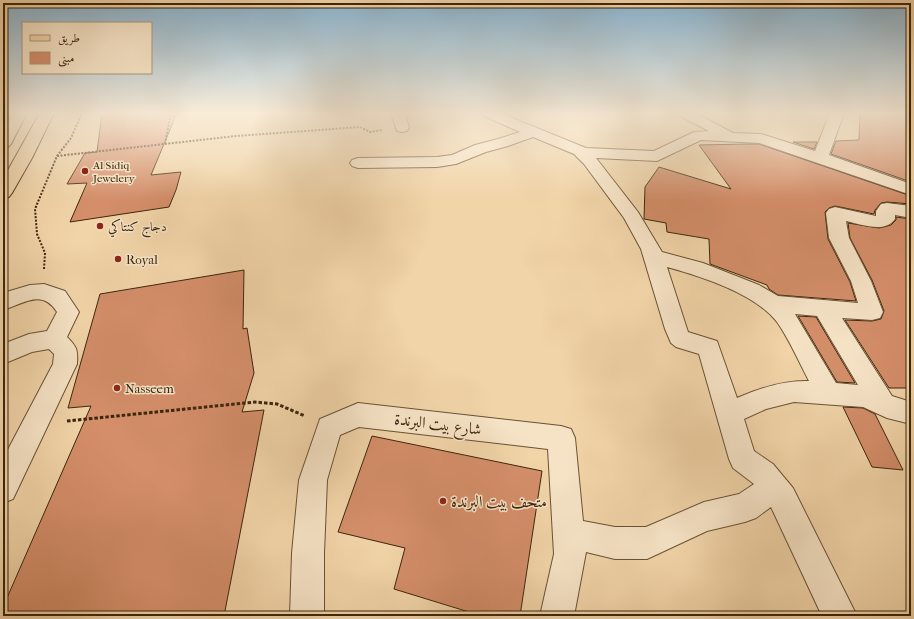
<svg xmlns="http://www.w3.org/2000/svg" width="914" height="619" font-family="'IM FELL French Canon',Amiri,serif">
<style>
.building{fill:#d48e6a;stroke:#3c260d}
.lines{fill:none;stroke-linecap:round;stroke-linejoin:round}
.minor-casing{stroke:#695234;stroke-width:2}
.primary-casing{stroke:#3c260d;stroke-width:2}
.path-far1{stroke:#3c260d;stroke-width:2;stroke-dasharray:2 1.5;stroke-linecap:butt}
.path{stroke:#3c260d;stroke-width:3;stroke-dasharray:3.5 2;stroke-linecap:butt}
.minor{fill:#f6e3c6;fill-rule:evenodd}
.primary{fill:#f1d4a8;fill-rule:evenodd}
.poi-dot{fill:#8f2418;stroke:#f6e3c6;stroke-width:1.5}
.labels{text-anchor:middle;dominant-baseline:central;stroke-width:3;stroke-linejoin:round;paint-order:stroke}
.far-poi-label{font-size:11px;fill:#3c260d;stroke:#f6e3c6;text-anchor:start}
.poi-label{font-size:13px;fill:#3c260d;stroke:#f6e3c6;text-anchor:start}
.near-street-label{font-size:16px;fill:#3c260d;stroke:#f6e3c6}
.near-poi-label{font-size:16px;fill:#3c260d;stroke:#f6e3c6;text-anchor:start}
</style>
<rect width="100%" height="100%" fill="#f1d4a8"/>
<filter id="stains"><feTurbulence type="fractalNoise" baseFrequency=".005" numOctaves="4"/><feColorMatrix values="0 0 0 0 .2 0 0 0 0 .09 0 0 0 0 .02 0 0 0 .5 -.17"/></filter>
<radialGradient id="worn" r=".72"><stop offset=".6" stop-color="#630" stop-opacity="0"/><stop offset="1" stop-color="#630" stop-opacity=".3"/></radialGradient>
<g class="building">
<path d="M102,113H177L151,175L181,172L176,190L169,207L70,222L87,183L67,184L85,153L97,152Z"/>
<path d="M860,113H911V182L831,154L836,141L859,140Z"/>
<path d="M793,142H817L814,149Z"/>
<path d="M747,144H759L911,196V204L887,202L881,203L875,210L874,214L835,206L829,208L825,212L828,239L850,282L856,301L778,295L769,289L767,285L710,264L709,239L667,232L666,223L644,219L645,187L659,167L731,189L699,145Z"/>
<path d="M896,217L911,219V388H889L845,320L872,321L881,319L884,311L872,280L850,238L848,223L879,228L891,225L896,220Z"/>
<path d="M244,270L243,329L247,328L254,373L242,412L264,410L224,616H3V607L91,406L68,408L100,294Z"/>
<path d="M798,316L816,317L855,383L837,382Z"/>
<path d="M843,407L863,408L875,414L903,470L872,467Z"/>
<path d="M372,436L542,471L520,616H482L394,589L405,548L338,532Z"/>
</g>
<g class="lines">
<g class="minor-casing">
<g id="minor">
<path d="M391,113H405L409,128L407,131L402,132L397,131Z"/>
<path d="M482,113H500L586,148L654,151L694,132L709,131L680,116L678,113H695L733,133L761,134L815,151L830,113H844L829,155L911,184V195L759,143L701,140L657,161L596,158L638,212L662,252L703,263L759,285L778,296L858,303L851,281L829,238L826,213L829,209L835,207L876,216V211L881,204L887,203L911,206V218L895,215V219C885,234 860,224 846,221L849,238L871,281L883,312L880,318L872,320L842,318L892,396L911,402V424L887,418L863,407L794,402L766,409L744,419L754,451L773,464L793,488L857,616H822L771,507L756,518L745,522L707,531L647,559H615L586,552L574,616H540L554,554L548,449L359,427L340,435L327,480L324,553V616H290L292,553L299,480L320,419L358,403L561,426L571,429L575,438L583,521L615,527H646L704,502L739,494L754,484L733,468L729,459L699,354L676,347L671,343L665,329L641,249L624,218L584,164L574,154L533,137L508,146L486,152L456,164L437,167L358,168L352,166L350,163L352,160L358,158L437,157L452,155L475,145L498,139L520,132L484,116ZM667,267C700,276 756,294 777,322C788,337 800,364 809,381C784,380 760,388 737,398L717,341L688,332ZM795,314L817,316L858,385L836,383Z"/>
<path d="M44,284L65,291L79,312L67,337C77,347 78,350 77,364L13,499L3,503V459L53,364L54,354L49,349L32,352L3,364V344L29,334L47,331L57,312C42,288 23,304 3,310V293L30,285Z"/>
</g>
</g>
<g class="primary-casing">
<g id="primary">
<path d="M13,113H27L11,144L8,147L3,149V130Z"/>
<path d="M40,113H54L32,158L12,193L9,197L3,198V179Z"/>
</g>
</g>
<g class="path-far1">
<path d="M165,144L171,113"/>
<path d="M57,156L236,136L360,127L370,132L382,130"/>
<path d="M44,269L45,253L37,234L35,209L57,156L71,138L82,113"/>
</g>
<path class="path" d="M67,421L255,402L277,404L305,416"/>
<use href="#minor" class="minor"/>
<use href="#primary" class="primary"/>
</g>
<linearGradient id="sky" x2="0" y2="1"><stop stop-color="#89b5d2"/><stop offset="0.57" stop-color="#f9ecd8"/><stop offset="1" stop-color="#f9ecd8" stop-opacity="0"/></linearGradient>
<rect width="914" height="199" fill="url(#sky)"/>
<g class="poi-dot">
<circle cx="85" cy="171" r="4"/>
<circle cx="100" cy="226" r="4"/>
<circle cx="118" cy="259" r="4"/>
<circle cx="117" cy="388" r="4"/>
<circle cx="443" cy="501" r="4"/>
</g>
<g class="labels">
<g class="far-poi-label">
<text x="93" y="165">Al Sidiq<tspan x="93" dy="13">Jewelery</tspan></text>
</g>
<g class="poi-label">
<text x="108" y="226">دجاج كنتاكي</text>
<text x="126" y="259">Royal</text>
<text x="125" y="388">Nasseem</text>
</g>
<g class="near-street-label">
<text transform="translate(438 424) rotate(7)">شارع بيت البرندة</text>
</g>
<g class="near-poi-label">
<text x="451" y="501">متحف بيت البرندة</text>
</g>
</g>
<rect width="914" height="619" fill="none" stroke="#f1d4a8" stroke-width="16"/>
<rect x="4" y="4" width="906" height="611" fill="none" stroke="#3c260d" stroke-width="2"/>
<rect x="8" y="8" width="898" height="603" fill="none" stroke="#3c260d"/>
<rect x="22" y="22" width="130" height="52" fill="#f6e3c6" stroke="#ac977c"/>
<rect x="30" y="35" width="20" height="6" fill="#f1d4a8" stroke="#ac977c"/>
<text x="58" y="42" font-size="12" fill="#3c260d">طريق</text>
<rect x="30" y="52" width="20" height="12" fill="#d48e6a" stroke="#ac977c"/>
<text x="58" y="62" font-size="12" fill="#3c260d">مبنى</text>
<rect width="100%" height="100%" filter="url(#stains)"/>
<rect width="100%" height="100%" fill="url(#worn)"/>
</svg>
